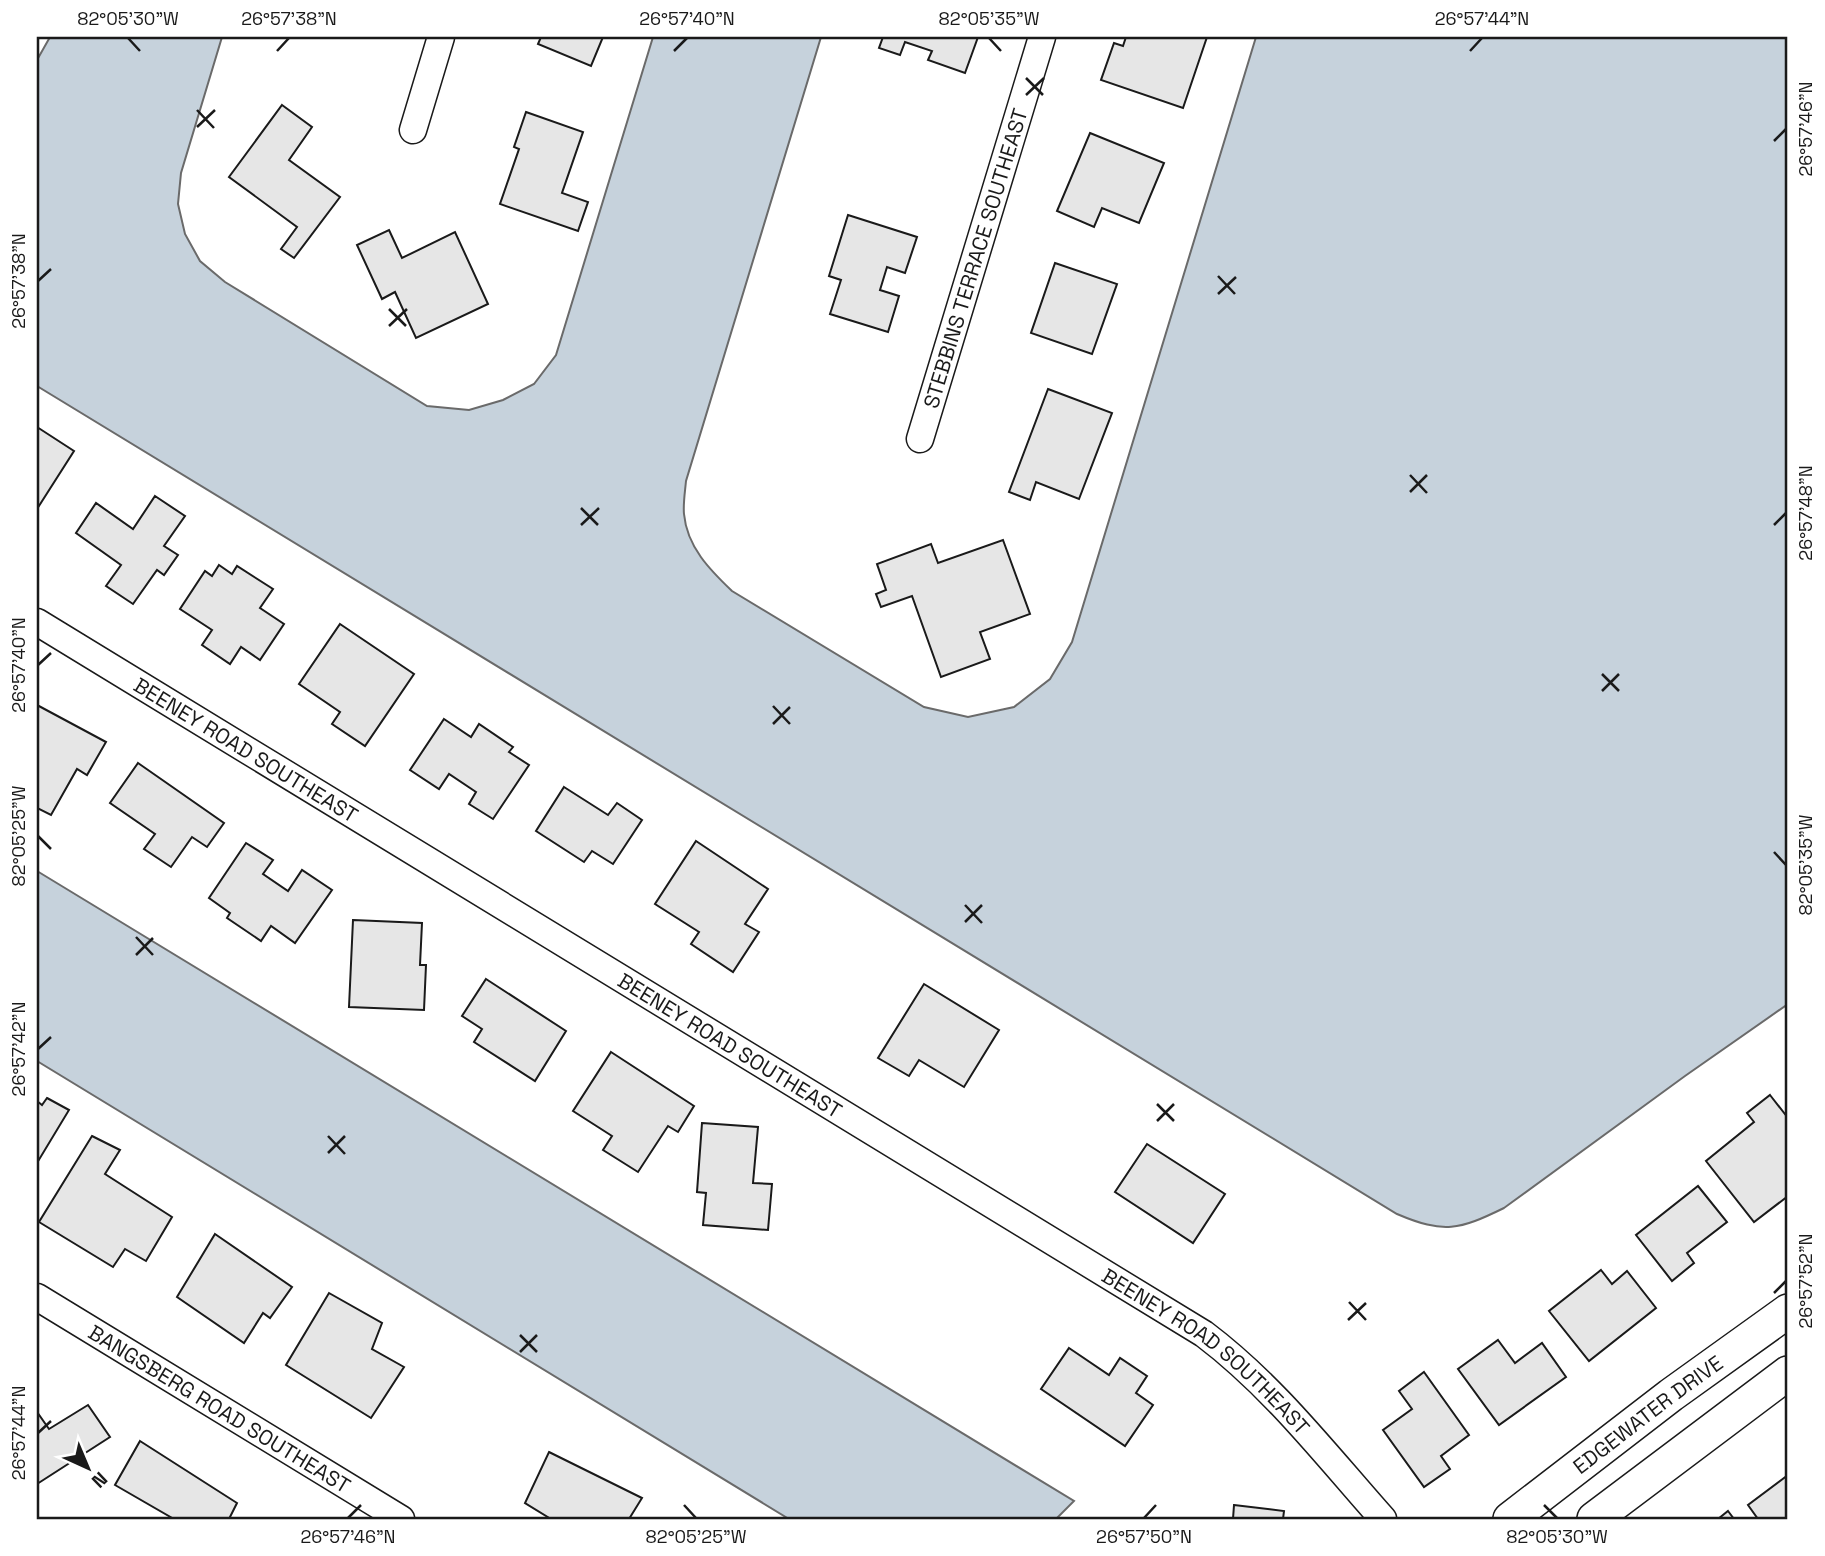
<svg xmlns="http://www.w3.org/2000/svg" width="1825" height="1556" font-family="'Space Grotesk',sans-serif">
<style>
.water{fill:#c6d2dc;stroke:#6a6a6a;stroke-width:2}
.building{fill:#e6e6e6;stroke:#1a1a1a;stroke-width:2}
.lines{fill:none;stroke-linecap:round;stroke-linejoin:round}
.minor-casing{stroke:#1a1a1a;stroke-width:29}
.tertiary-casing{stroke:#1a1a1a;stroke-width:36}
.minor{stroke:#fff;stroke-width:26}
.tertiary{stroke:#fff;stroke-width:33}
.ticks{fill:none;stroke:#1a1a1a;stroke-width:2.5}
.labels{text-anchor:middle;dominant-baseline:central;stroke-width:5;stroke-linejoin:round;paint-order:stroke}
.street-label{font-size:21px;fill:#1a1a1a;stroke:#fff}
.neatline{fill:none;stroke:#1a1a1a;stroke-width:2.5}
.ticks-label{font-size:18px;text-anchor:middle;fill:#1a1a1a}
</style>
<rect width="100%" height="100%" fill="#fff"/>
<g class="water">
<path d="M50,37H222L181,173L178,204L185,234L200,261L225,282L427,406L469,410L503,400L534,384L556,355L653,37H821L686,481C685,492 683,504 684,514C687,547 710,570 732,591L924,707L968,717L1014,707L1050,679L1072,642L1256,37H1788V1004L1685,1076L1504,1208C1459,1230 1444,1234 1397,1214L37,386V60Z"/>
<path d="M37,871L1074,1501L1056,1519H789L37,1061Z"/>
</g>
<g class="building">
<path d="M541,37H603L591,66L538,44Z"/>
<path d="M883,37H978L965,73L928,60L932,51L905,42L900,55L879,48Z"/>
<path d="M1126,37H1207L1183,108L1101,80L1114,43L1123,46Z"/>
<path d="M282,105L312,127L289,160L340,197L294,258L281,249L297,227L229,177Z"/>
<path d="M526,112L583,132L562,193L588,202L578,231L500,204L519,149L514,147Z"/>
<path d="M1090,133L1164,163L1139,223L1102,208L1094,227L1057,211Z"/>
<path d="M848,215L917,237L905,273L887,267L880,290L899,296L888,332L830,314L841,280L829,276Z"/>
<path d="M389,230L402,258L455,232L488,304L416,338L395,292L382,299L357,245Z"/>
<path d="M1055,263L1117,284L1092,354L1031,333Z"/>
<path d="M1048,389L1112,413L1079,499L1036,482L1030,500L1009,492Z"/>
<path d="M37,427L74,451L37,509Z"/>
<path d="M155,496L185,516L164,546L178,555L164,575L157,570L133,604L106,586L121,565L76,533L96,503L133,529Z"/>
<path d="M1003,540L1030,614L980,632L990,659L941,677L912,596L881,607L876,594L886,590L877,564L931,544L938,563Z"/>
<path d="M219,565L232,574L237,566L273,589L260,608L284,624L260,660L241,647L230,664L202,645L212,630L180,609L205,571L212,576Z"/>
<path d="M340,624L414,674L365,746L332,724L340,712L299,684Z"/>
<path d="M37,705L106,742L87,775L77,769L51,815L37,808Z"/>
<path d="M444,719L471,737L479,724L513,747L509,752L529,765L493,819L469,804L476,792L449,774L439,789L410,770Z"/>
<path d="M138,763L224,823L207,847L192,837L171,867L144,849L155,834L110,803Z"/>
<path d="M564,787L608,815L617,803L642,820L613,864L592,851L584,862L536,831Z"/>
<path d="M696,841L768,889L745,924L759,932L733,972L691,944L699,932L655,904Z"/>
<path d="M246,843L273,860L263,874L288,891L302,870L332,890L295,943L271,926L261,941L227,918L230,913L209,898Z"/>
<path d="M353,920L422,923L420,965H426L424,1010L349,1007Z"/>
<path d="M486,979L566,1031L535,1081L474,1042L482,1029L462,1016Z"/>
<path d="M924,984L999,1030L964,1087L919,1060L909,1076L878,1058Z"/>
<path d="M611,1052L694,1106L678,1132L668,1126L638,1172L603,1150L612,1136L573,1111Z"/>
<path d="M1770,1095L1788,1118V1196L1754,1222L1706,1161L1754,1122L1747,1113Z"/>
<path d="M47,1098L69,1110L37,1163V1101L42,1105Z"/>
<path d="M702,1123L758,1127L753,1183L772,1184L768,1230L703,1225L706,1193L697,1192Z"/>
<path d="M92,1136L120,1150L105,1174L172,1217L146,1261L125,1249L113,1267L39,1222Z"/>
<path d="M1147,1144L1225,1194L1193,1243L1115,1192Z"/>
<path d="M1698,1186L1727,1222L1687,1253L1694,1263L1672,1281L1636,1235Z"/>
<path d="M215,1234L292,1287L270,1318L263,1313L244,1343L177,1297Z"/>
<path d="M1601,1270L1612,1284L1627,1271L1656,1308L1589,1361L1549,1311Z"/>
<path d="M329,1293L382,1323L372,1349L404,1367L371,1418L286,1365Z"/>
<path d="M1498,1340L1515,1363L1542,1343L1566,1377L1499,1425L1458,1369Z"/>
<path d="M1069,1348L1109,1375L1120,1358L1147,1376L1136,1393L1153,1405L1125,1446L1041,1389Z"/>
<path d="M1424,1372L1469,1435L1441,1456L1450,1469L1424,1487L1383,1430L1412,1409L1399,1391Z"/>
<path d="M88,1405L110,1437L37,1484V1412L49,1429Z"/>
<path d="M140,1441L237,1503L229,1519H174L115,1485Z"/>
<path d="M549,1452L642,1498L629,1519H551L525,1503Z"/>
<path d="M1788,1475V1519H1758L1748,1505Z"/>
<path d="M1234,1505L1284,1511L1283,1519H1233Z"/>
<path d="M1728,1511L1734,1519H1718Z"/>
</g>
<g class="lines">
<g class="minor-casing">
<g id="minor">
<path d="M413,130L441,37"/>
<path id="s1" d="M920,439L1042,37"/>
<path id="s2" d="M37,622L1204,1334C1273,1386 1326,1455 1383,1519"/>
<path id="s3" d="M37,1297L401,1519"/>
</g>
</g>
<g class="tertiary-casing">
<g id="tertiary">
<path id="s4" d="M1510,1519L1671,1395L1788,1311"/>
<path d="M1594,1519L1788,1373"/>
</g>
</g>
<use href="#minor" class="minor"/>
<use href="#tertiary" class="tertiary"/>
</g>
<path class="ticks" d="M128,38L140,51M989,38L1001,51M277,51L289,38M674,51L687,38M1470,51L1482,38M1026,78L1043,95M1026,95L1044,78M197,110L214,128M197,127L215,110M1774,141L1786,129M1218,276L1235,294M38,281L51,269M1218,294L1236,277M389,309L406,326M389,326L407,309M1410,475L1427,493M1410,492L1427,475M581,508L598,525M581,525L599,508M1774,525L1786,513M38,665L51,653M1602,674L1619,691M1602,691L1619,674M773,706L790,724M773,724L790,707M38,836L51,849M1774,852L1786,865M965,905L982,923M965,922L982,905M136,937L153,955M136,955L153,938M38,1049L51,1037M1157,1104L1174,1121M1157,1121L1174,1104M328,1136L345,1154M328,1153L345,1136M1774,1293L1786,1281M1349,1302L1366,1320M1348,1320L1366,1303M520,1335L537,1352M520,1352L537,1335M38,1433L51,1421M684,1505L696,1518M1544,1505L1557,1518M348,1518L361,1505M1144,1518L1156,1505"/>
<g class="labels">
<g class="street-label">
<text stroke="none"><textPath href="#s1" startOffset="189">STEBBINS TERRACE SOUTHEAST</textPath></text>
<text stroke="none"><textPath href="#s2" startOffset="245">BEENEY ROAD SOUTHEAST</textPath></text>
<text stroke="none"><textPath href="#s2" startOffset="812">BEENEY ROAD SOUTHEAST</textPath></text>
<text stroke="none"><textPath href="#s2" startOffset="1379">BEENEY ROAD SOUTHEAST</textPath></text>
<text stroke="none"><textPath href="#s3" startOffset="214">BANGSBERG ROAD SOUTHEAST</textPath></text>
<text stroke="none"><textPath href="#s4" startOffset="173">EDGEWATER DRIVE</textPath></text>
</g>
</g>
<rect width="1825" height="1556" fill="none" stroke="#ffffff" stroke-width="77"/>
<g transform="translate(88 1468) rotate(136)" stroke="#ffffff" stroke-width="5" paint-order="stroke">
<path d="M0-5L12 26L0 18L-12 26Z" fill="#1a1a1a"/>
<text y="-10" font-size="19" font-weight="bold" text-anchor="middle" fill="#1a1a1a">N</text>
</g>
<rect x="38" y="38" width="1748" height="1480" class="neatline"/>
<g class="ticks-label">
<text x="128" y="25">82°05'30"W</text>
<text x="289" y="25">26°57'38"N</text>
<text x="687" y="25">26°57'40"N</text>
<text x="989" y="25">82°05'35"W</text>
<text x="1482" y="25">26°57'44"N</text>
<text transform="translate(1806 129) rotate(-90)" y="6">26°57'46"N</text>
<text transform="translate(19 281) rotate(-90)" y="6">26°57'38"N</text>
<text transform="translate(1806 513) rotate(-90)" y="6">26°57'48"N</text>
<text transform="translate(19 665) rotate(-90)" y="6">26°57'40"N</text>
<text transform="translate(19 836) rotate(-90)" y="6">82°05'25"W</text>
<text transform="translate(1806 865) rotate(-90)" y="6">82°05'35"W</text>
<text transform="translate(19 1049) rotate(-90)" y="6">26°57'42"N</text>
<text transform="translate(1806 1281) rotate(-90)" y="6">26°57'52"N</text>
<text transform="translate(19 1433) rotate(-90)" y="6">26°57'44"N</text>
<text x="348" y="1543">26°57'46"N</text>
<text x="696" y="1543">82°05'25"W</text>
<text x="1144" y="1543">26°57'50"N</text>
<text x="1557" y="1543">82°05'30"W</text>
</g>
</svg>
